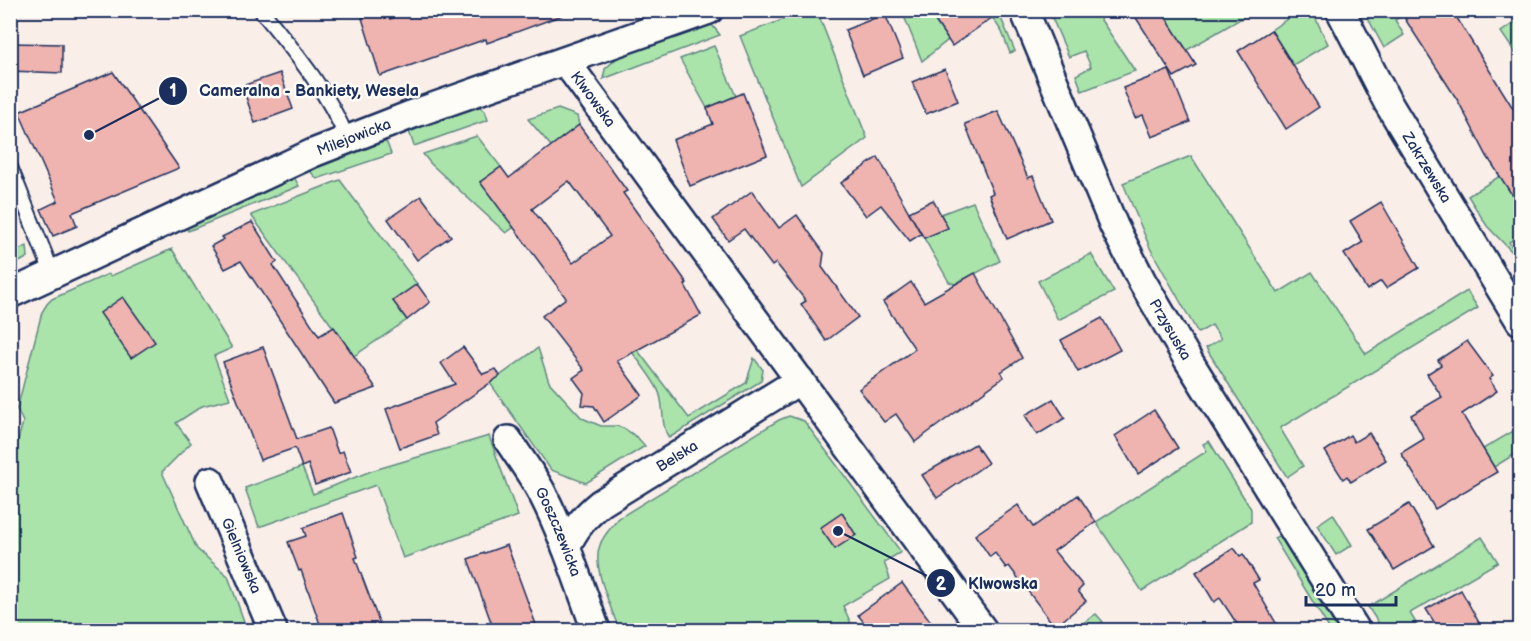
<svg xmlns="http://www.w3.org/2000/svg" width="1531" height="641" font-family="'Balsamiq Sans',sans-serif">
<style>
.green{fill:#aae4aa;stroke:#628a84;stroke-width:1.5}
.building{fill:#efb4b0;stroke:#1b2f5e;stroke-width:1.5;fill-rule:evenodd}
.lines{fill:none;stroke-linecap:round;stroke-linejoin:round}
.service-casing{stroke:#1b2f5e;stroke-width:18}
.minor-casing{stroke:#1b2f5e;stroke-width:32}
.service{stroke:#fdfcf7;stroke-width:14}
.minor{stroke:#fdfcf7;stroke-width:27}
.labels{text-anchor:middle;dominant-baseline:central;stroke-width:5;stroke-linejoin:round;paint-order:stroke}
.street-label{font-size:15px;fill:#1b2f5e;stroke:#fdfcf7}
.leader{fill:none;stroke:#1b2f5e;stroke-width:2}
.callout-dot{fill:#1b2f5e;stroke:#fdfcf7;stroke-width:2}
.mark-label{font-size:18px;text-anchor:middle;font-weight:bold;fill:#fff}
.callout-label{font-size:16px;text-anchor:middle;font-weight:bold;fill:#1b2f5e;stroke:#fdfcf7;stroke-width:5;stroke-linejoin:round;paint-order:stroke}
</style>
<rect width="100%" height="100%" fill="#faeee9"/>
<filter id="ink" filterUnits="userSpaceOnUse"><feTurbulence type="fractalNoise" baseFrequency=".0167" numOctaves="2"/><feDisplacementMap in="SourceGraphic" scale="12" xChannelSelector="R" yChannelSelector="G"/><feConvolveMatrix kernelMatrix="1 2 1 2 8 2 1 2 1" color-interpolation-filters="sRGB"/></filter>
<g filter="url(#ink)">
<g class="green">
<path d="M806,11H817L867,138L801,187L740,36Z"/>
<path d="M902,11H928L948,40L922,61Z"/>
<path d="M988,11H998L1015,51L1010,53L1002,32Z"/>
<path d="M1049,11H1095L1135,71L1082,91L1076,75L1091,67L1084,51L1069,57Z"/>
<path d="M1161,11H1254L1187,50Z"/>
<path d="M1299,11H1312L1328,44L1293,65L1271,30Z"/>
<path d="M1364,11H1409L1395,20L1404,35L1384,48Z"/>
<path d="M1520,19V60L1501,32Z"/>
<path d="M712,25L720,35L603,79L605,69L617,58Z"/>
<path d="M714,46L736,96L707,108L680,59Z"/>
<path d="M479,106L485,111L488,120L414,146L409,131Z"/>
<path d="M558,109L577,116L579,125L551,146L528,119Z"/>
<path d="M477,136L501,167L480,182L514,227L506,233L431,164L423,154Z"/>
<path d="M382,141L387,143L391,154L317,179L309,170Z"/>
<path d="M1191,156L1278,293L1312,272L1366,354L1467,291L1478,308L1280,428L1303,466L1287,477L1206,348L1221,339L1212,325L1198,333L1150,248L1123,183Z"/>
<path d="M1500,176L1520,205V235L1509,242L1518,258L1487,226L1468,196Z"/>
<path d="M294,177L299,186L188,231L186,226Z"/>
<path d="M340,180L417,284L393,301L407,320L354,356L251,215Z"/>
<path d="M973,202L1000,261L955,284L949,282L924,238L947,228L941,214Z"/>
<path d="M27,246L28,257L11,267V253Z"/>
<path d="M172,249L232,348L214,356L230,399L202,406L176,423L191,443L162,472L197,549L228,576L247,630H11V466L23,422L17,409L42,312L47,304L52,299L108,274L111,276Z"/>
<path d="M1091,254L1114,292L1058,320L1038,281Z"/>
<path d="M620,327L689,418L746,383L754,358L763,370L761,381L669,438C659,423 666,403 657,388C646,368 629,349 615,330Z"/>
<path d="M538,348L549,382L582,418L601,426H617L625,429L638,438L645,446L586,483L551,470L490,383Z"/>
<path d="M789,416L804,421L901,552L884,562L890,579L843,606L854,630H619C612,608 591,567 600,545C603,535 613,526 619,518L779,420Z"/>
<path d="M1520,427V451L1494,467L1483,449Z"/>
<path d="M489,436L518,516L403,558L376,485L259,527L245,488L302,467L313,494L371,471Z"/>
<path d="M1209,441L1251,509V522L1142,591L1096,522L1207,451L1203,444Z"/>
<path d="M1333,514L1352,545L1336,555L1317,525Z"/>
<path d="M1280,535L1337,627L1330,630L1274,538Z"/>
<path d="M1482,537L1498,562L1410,613L1420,630H1383L1368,607Z"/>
<path d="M1096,614L1103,622L1092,630H1073Z"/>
</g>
<g class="building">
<path d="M384,10H387L390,19L415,10H567L568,13L487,43L486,39L380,76L362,18Z"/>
<path d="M928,10H1003L952,46Z"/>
<path d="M1131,10H1161L1196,65L1174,77Z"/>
<path d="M1418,10H1452L1521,121V209L1487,156L1458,101L1405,19Z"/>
<path d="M885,14L903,58L863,75L845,30Z"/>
<path d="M1271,30L1319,107L1286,129L1238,51Z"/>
<path d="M10,43L62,44V73L10,71Z"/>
<path d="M945,69L958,101L926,114L912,82Z"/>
<path d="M1169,70L1190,122L1152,137L1143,115L1135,118L1123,88Z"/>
<path d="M113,72L179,168L72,213L77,226L53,236L41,209L58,201L19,112Z"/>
<path d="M280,73L293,109L255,123L242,86Z"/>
<path d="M743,93L767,155L690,186L673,140L713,124L707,108Z"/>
<path d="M998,111L1028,178L1033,176L1051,220L1007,239L989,195L993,193L965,124Z"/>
<path d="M579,125L627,191L623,193L687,283L685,285L701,315L617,361L642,395L604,422L594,406L582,405L584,393L573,378L584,370L542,316L566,298L480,182L501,167L509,178ZM569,181L610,236L573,263L532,209Z"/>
<path d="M878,157L921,234L910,241L881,205L866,216L841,183Z"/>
<path d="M752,191L779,228L797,215L824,253L822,267L858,317L826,341L801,304L806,301L776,263L772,266L744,229L728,240L713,219Z"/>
<path d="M421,196L451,236L417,260L388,219Z"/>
<path d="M933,200L948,228L924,238L909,212Z"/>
<path d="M1381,202L1419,268L1386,288L1381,281L1367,290L1344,254L1363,242L1350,221Z"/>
<path d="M252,222L277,262L273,265L319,336L334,327L376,388L334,403L241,261L225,269L211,246L224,239L222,237Z"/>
<path d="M975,273L1022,358L1001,372L1004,377L915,442L896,414L884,422L859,389L915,349L883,302L911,282L924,302Z"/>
<path d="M417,284L430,302L407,320L393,301Z"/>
<path d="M123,297L155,342L131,358L100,313Z"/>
<path d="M1102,318L1120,350L1078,372L1061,340Z"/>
<path d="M1467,341L1493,376L1489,379L1497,391L1462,414L1497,472L1435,509L1401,453L1424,439L1411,415L1442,397L1427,374L1441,365L1438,360Z"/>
<path d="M263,347L297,439L329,428L338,453L343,451L351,472L315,485L308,464L302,467L295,448L260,460L223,362Z"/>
<path d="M463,347L483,374L496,369L500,376L433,423L437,435L400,448L386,409L455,384L441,363Z"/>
<path d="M1053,399L1065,418L1037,435L1025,415Z"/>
<path d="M1154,410L1178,448L1138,474L1115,436Z"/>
<path d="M1369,433L1386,460L1351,482L1347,476L1343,479L1325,451L1350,435L1354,442Z"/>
<path d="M975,444L988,463L937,498L922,475Z"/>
<path d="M1078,495L1096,522L1054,551L1083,586L1078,591L1086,601L1055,627L1009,566L1006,568L995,553L990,557L975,535L1018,505L1033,527Z"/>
<path d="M1409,504L1434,546L1394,570L1368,529Z"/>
<path d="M343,513L358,557L355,558L382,630H322L301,570L299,571L288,542L306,536L303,528Z"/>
<path d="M842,513L856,535L835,549L820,528Z"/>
<path d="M507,545L538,630H494L468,559Z"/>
<path d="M1234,548L1240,556L1243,554L1259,580L1253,583L1280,630H1241L1220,598L1214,602L1196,572Z"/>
<path d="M902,583L937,630H870L858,615Z"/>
<path d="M1461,590L1483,630H1439L1426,609Z"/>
</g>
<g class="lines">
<g class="service-casing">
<g id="service">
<path d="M261,10C294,51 328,91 347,139"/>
<path d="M10,167L53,275"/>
</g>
</g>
<g class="minor-casing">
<g id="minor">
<path id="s1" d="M1024,10L1114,226L1142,281L1187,358L1356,630"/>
<path id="s2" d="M1340,10L1388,103L1520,321"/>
<path id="s3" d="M566,62L983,630"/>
<path id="s4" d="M10,294L313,153L413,114L709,10"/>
<path id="s5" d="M508,440C519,457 531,473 541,491C564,535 579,584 596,630"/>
<path id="s6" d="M210,481L273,630"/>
<path id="s7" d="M566,547C575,528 585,516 601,503L800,380"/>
</g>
</g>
<use href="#service" class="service"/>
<use href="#minor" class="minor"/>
</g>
</g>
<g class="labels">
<g class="street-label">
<text stroke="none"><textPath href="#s3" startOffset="46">Klwowska</textPath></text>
<text stroke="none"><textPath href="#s4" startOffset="378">Milejowicka</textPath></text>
<text stroke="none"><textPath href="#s2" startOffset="180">Zakrzewska</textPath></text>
<text stroke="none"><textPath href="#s1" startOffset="352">Przysuska</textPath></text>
<text stroke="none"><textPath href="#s7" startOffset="146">Belska</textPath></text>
<text stroke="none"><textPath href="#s5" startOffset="105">Goszczewicka</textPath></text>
<text stroke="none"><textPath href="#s6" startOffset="81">Gielniowska</textPath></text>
</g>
</g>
<path class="leader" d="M89 135L173 91M838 531L941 583"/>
<g class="callout-dot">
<circle cx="89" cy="135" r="6"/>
<circle cx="838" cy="531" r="6"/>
<circle cx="173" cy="91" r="15"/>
<circle cx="941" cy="583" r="15"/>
</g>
<g class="mark-label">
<text x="173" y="97">1</text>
<text x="941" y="590">2</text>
</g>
<g class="callout-label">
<text x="309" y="96">Cameralna - Bankiety, Wesela</text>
<text x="1003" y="589">Klwowska</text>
</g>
<rect width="1531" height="641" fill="none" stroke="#fdfcf7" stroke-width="36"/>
<rect x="18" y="18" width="1495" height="605" fill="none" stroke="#1b2f5e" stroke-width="2" filter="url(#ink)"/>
<path d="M1306 596v9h90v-9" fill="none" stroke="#1b2f5e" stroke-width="3"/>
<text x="1315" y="596" font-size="18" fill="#1b2f5e" stroke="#fdfcf7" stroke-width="4.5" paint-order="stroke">20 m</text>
</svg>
